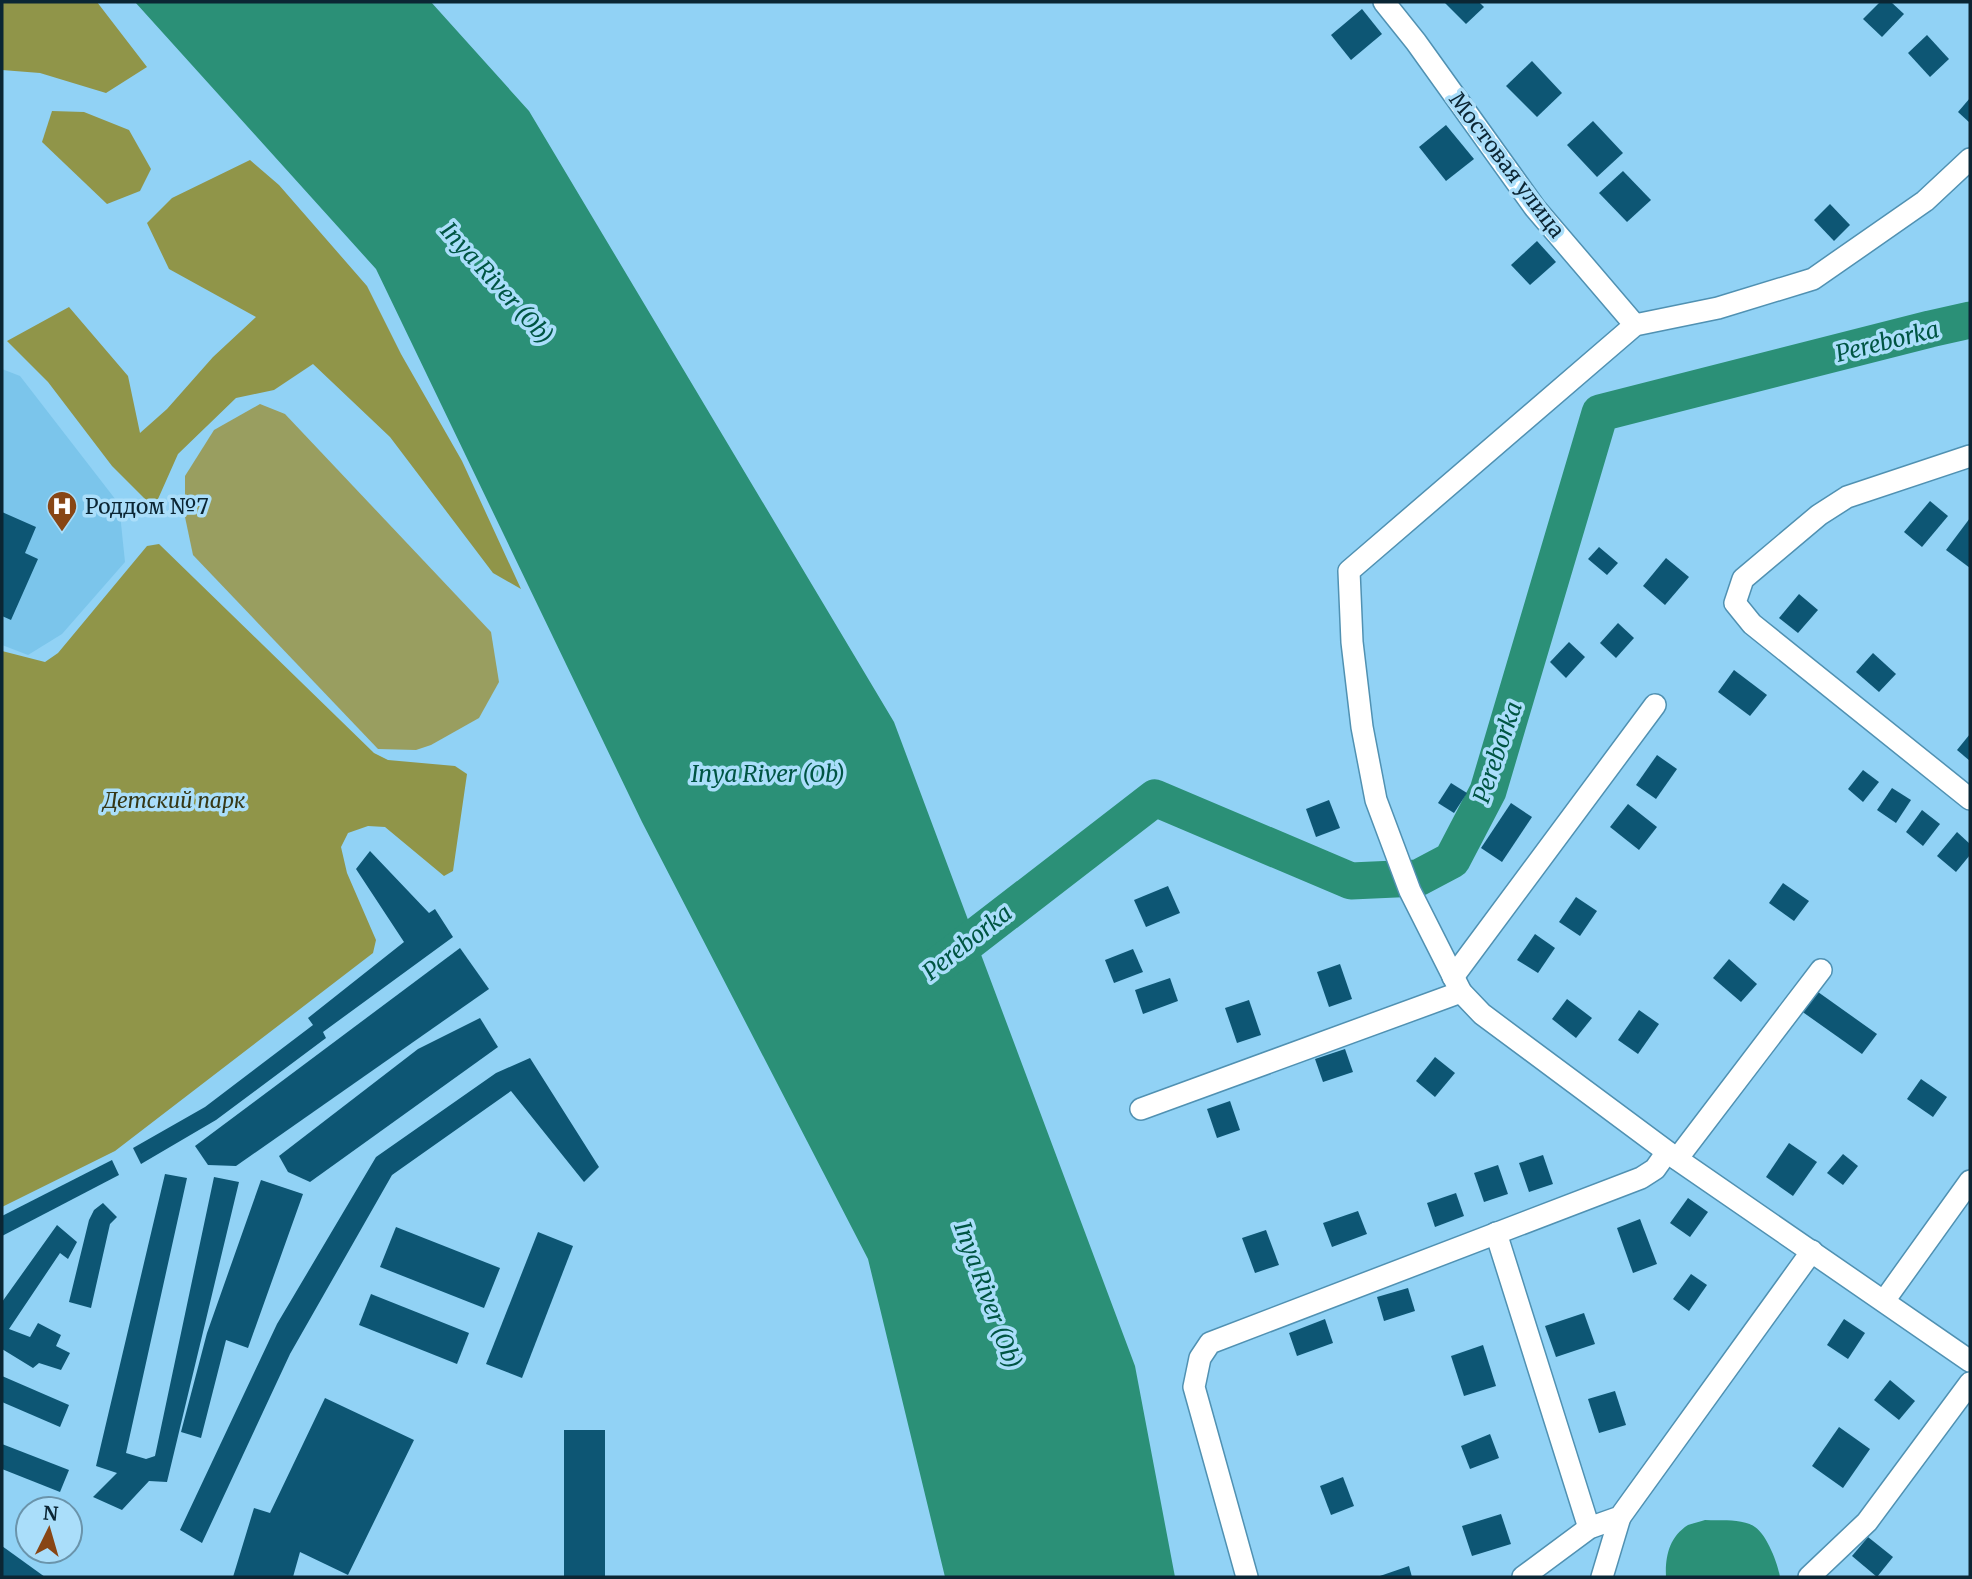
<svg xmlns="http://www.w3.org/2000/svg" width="1972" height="1579" font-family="Merriweather,serif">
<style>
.built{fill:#7bc5eb}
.green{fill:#999e60}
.forest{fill:#909549}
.water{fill:#2b9077}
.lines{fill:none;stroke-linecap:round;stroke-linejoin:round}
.river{stroke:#2b9077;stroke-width:37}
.building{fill:#0d5674}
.street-casing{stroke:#5091b2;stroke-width:24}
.street{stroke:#fff;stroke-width:21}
.labels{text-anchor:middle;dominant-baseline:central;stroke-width:7;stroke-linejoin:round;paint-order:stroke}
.street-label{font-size:21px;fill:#0b2634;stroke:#aadefa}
.poi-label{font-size:21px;fill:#0b2634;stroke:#aadefa;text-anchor:start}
.park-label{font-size:21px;font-style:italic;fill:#363817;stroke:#aadefa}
.water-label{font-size:23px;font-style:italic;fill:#005543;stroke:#aadefa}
</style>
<rect width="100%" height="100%" fill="#91d2f5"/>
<path class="built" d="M2,369L20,376L119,504L125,562L62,634L28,655L2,645Z"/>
<path class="green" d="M260,404L285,414L491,632L499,682L479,718L431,745L416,750L378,749L193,555L185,517V476L214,430Z"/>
<g class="forest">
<path d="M2,2H97L147,67L106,93L40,73L2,70Z"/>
<path d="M52,111L84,112L129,130L151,169L140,191L107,204L42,142Z"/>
<path d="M250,160L279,185L367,286L401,354L462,461L521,589L493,573L390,437L313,364L274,390L236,398L178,454L154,508L112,466L48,382L7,341L69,307L128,376L140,433L167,409L213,357L256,317L169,269L147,223L172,198Z"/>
<path d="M159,544L374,753L388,760L455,766L467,774L453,871L444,876L385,827L368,826L348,833L341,847L347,873L376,940L373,953L115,1151L2,1207V651L45,662L58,653L147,546Z"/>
</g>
<g class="water">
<path d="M135,2H431L529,111L894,722L1135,1366L1175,1577H945L868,1259L642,822L376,269Z"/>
<path d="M1705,1520C1720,1521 1742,1518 1755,1527C1767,1535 1778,1564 1780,1577H1666C1665,1557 1669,1537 1688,1525C1693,1523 1700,1522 1705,1520Z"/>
</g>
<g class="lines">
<path class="river" d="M936,967L1155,798L1351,881L1418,878L1452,860L1488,791L1600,413L1930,329L1970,320"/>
</g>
<g class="building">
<path d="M1444,2H1479L1484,7L1466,24Z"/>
<path d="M1880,2H1891L1904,14L1882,37L1863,19Z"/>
<path d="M1362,9L1382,34L1351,60L1331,35Z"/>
<path d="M1927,35L1949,59L1930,77L1908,53Z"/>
<path d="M1532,61L1562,93L1537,117L1506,86Z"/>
<path d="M1970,98V123L1958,112Z"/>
<path d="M1593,121L1623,153L1597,177L1567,145Z"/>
<path d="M1446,125L1474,159L1446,181L1419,147Z"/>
<path d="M1623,171L1651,200L1627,222L1599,193Z"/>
<path d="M1830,204L1850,225L1834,241L1814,220Z"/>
<path d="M1537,241L1556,262L1530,285L1511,265Z"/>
<path d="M1930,501L1948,516L1922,547L1904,532Z"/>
<path d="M2,512L36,527L25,553L38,559L11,620L2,616Z"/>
<path d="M1970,518V568L1946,550Z"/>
<path d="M1599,547L1618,563L1607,575L1588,559Z"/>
<path d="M1666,558L1689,577L1665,605L1643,586Z"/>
<path d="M1799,594L1818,610L1798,633L1779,618Z"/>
<path d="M1618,623L1634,638L1616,658L1600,643Z"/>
<path d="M1569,642L1585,657L1566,678L1550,662Z"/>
<path d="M1873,653L1896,674L1879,692L1856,672Z"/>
<path d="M1734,670L1767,695L1750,716L1718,692Z"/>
<path d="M1970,734V761L1957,750Z"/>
<path d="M1657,755L1677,769L1656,799L1636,785Z"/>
<path d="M1863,770L1879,782L1863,802L1848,789Z"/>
<path d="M1451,783L1467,793L1454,813L1438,803Z"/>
<path d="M1892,788L1911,800L1896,823L1877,810Z"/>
<path d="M1329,800L1340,828L1316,837L1306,809Z"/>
<path d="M1511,803L1532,817L1502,862L1481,848Z"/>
<path d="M1628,804L1657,827L1639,850L1610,827Z"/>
<path d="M1922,810L1940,824L1923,846L1906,832Z"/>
<path d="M1957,832L1970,844V855L1956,872L1937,856Z"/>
<path d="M370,851L429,913L435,909L453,937L323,1032L326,1038L216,1120L141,1164L133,1148L205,1107L313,1025L308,1018L404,942L356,869Z"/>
<path d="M1783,883L1809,901L1794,921L1769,903Z"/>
<path d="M1168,886L1180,913L1146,927L1134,900Z"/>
<path d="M1576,897L1597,911L1580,936L1559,922Z"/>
<path d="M1535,934L1555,948L1538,973L1517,960Z"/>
<path d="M460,948L489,989L236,1166L208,1165L195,1146Z"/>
<path d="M1133,949L1143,972L1114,983L1105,960Z"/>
<path d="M1729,959L1757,984L1741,1002L1713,978Z"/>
<path d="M1340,964L1352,999L1329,1007L1317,972Z"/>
<path d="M1170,978L1178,1001L1143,1014L1135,990Z"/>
<path d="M1811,987L1877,1034L1862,1054L1797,1008Z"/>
<path d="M1567,999L1592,1018L1576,1038L1552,1019Z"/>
<path d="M1249,1000L1261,1035L1237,1043L1225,1008Z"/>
<path d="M1639,1010L1659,1024L1638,1054L1618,1040Z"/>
<path d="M480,1018L498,1047L310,1182L288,1172L279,1156L418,1049Z"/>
<path d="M1345,1049L1353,1072L1323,1082L1315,1059Z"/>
<path d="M1435,1057L1455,1073L1435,1097L1416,1081Z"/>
<path d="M530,1058L599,1167L584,1182L511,1091L392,1175L290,1354L202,1543L180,1530L277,1324L376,1157L496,1073Z"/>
<path d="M1921,1079L1947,1097L1933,1117L1907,1099Z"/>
<path d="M1230,1101L1240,1130L1217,1138L1207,1109Z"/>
<path d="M1789,1143L1817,1162L1793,1196L1766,1177Z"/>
<path d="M1843,1154L1858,1166L1843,1185L1827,1173Z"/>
<path d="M1543,1155L1553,1184L1529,1192L1519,1163Z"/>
<path d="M112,1160L119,1175L2,1236V1216Z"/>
<path d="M1498,1165L1508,1194L1484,1202L1474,1173Z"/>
<path d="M165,1174L187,1178L126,1453L146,1459L155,1456L214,1177L239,1182L167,1482L149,1481L122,1510L93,1497L117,1473L96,1466Z"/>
<path d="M261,1180L303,1194L248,1348L226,1340L201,1438L181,1432L207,1333Z"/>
<path d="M1456,1193L1464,1216L1435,1227L1427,1203Z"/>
<path d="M1688,1198L1708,1212L1690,1237L1670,1223Z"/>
<path d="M103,1203L117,1217L110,1224L91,1308L69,1302L89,1220L94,1210Z"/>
<path d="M1358,1211L1367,1234L1332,1247L1323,1223Z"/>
<path d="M1640,1219L1657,1264L1633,1273L1617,1228Z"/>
<path d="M57,1225L77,1242L68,1259L60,1253L9,1329L30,1337L38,1323L61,1335L56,1346L70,1353L61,1370L39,1363L33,1368L2,1349V1302Z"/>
<path d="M396,1227L500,1268L484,1308L380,1267Z"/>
<path d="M1266,1230L1279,1265L1255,1273L1242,1238Z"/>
<path d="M538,1232L573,1246L522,1378L486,1364Z"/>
<path d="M1691,1274L1707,1285L1689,1311L1673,1299Z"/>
<path d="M1408,1288L1415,1311L1384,1321L1377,1297Z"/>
<path d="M371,1294L469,1333L457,1364L359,1325Z"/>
<path d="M1584,1313L1595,1344L1556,1357L1545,1326Z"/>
<path d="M1325,1319L1333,1343L1297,1356L1289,1333Z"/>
<path d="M1844,1319L1865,1333L1848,1359L1827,1345Z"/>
<path d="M1483,1345L1496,1386L1464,1396L1451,1356Z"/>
<path d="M2,1376L69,1405L60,1427L2,1402Z"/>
<path d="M1890,1380L1915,1401L1899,1420L1874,1400Z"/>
<path d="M1615,1391L1626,1425L1599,1433L1588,1399Z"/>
<path d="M325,1398L414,1440L348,1575L300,1552L293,1577H233L254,1508L270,1513Z"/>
<path d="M1839,1427L1870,1449L1843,1488L1812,1466Z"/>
<rect x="564" y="1430" width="41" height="147"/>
<path d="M1490,1434L1499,1458L1470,1469L1461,1446Z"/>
<path d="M2,1444L69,1470L60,1492L2,1469Z"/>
<path d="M1343,1477L1354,1506L1331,1515L1320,1486Z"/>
<path d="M1501,1514L1511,1544L1472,1556L1462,1526Z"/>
<path d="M1868,1537L1893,1557L1877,1577L1852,1556Z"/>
<path d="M2,1546L45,1577H2Z"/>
<path d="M1409,1566L1412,1577H1377Z"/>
</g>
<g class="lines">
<g class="street-casing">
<g id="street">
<path d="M1384,2L1416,42L1535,208L1635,325"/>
<path d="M1970,159L1925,201L1813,279L1718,308L1635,325L1349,571L1352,642L1362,727L1376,800L1410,891L1461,992L1482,1014L1677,1159L1970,1361"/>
<path d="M1970,456L1847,497L1819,515L1743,579L1735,603L1752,624L1970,799"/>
<path d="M1453,977L1655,705"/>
<path d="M1141,1109L1461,992"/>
<path d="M1677,1159L1821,970"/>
<path d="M1496,1233L1589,1528"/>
<path d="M1884,1301L1970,1181"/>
<path d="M1247,1577L1194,1387L1200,1358L1210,1343L1641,1178L1655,1169L1667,1152"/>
<path d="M1523,1577L1589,1528L1620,1517L1812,1251"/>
<path d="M1602,1577L1620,1517"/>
<path d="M1809,1577L1867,1522L1970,1383"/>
</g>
</g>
<use href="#street" class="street"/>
</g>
<defs>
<g id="hospital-pin" transform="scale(1.575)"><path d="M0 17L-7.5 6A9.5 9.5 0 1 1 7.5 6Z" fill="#884615" stroke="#aadefa"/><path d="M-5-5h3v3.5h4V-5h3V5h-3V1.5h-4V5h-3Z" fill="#fff"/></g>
</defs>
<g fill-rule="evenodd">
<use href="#hospital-pin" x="62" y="506"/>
</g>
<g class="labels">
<g class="street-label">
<text transform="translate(1507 165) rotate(53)">Мостовая улица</text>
</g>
<g class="poi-label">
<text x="85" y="506">Роддом №7</text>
</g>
<g class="park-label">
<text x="174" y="800">Детский парк</text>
</g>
<g class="water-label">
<text transform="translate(497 283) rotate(48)">Inya River (Ob)</text>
<text transform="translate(1887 341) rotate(-14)">Pereborka</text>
<text transform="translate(1497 752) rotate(-71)">Pereborka</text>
<text x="768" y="773">Inya River (Ob)</text>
<text transform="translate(967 942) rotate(-38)">Pereborka</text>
<text transform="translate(988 1295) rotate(70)">Inya River (Ob)</text>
</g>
</g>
<rect width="1972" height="1579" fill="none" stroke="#0b2634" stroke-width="7"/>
<g transform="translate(49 1530) rotate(5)"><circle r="33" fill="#aadefa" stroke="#6a94ab" stroke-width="2"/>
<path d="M0-5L12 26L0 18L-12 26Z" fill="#884615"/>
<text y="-10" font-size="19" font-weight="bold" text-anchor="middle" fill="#0b2634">N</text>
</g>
</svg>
